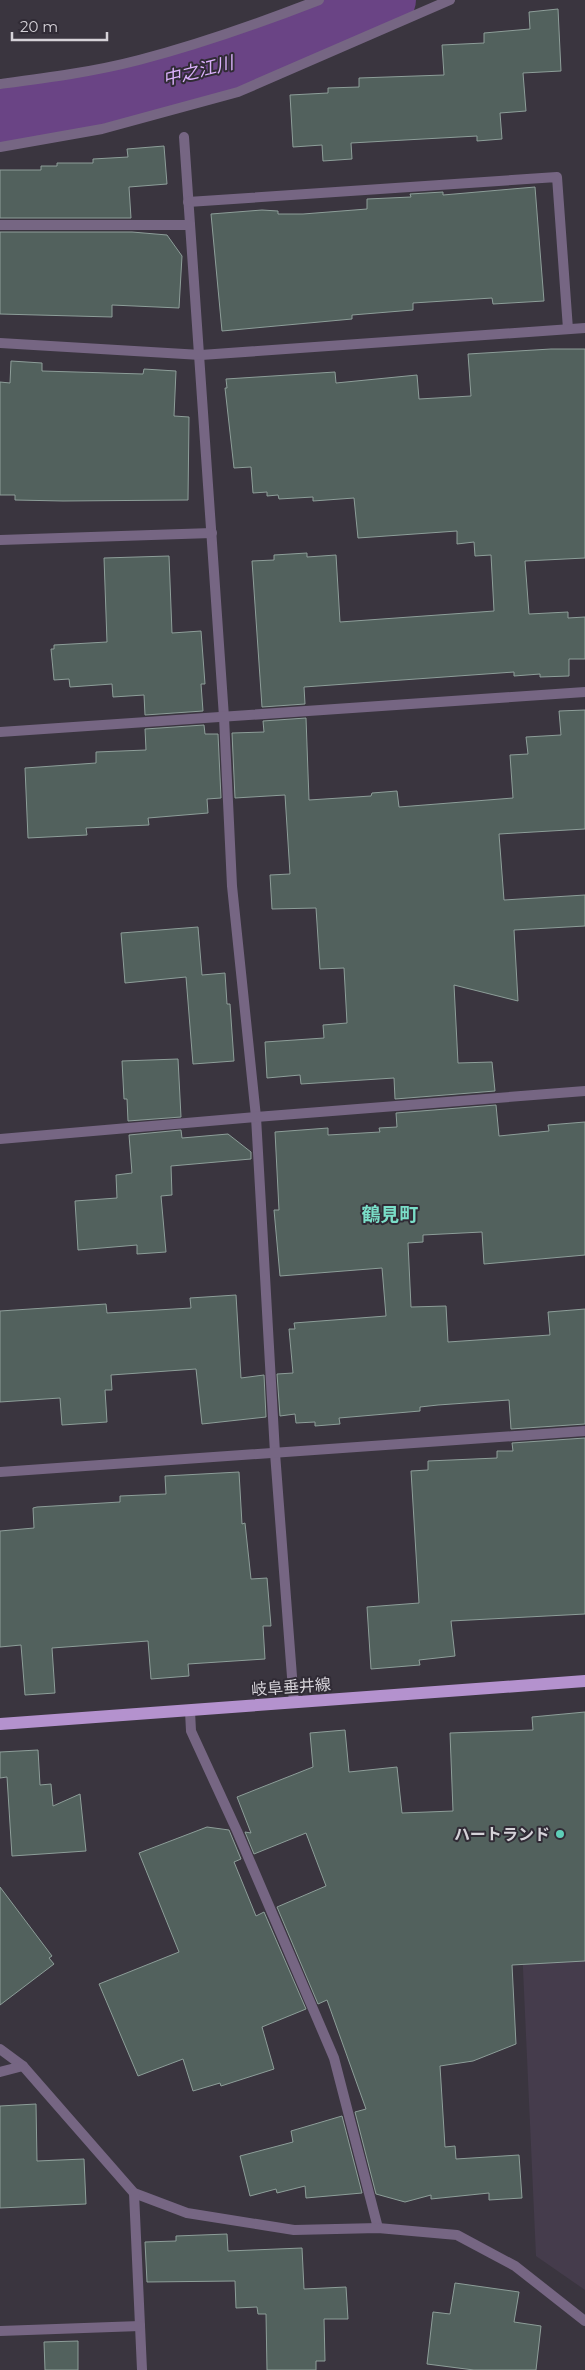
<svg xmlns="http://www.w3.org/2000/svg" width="585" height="2370" font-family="Montserrat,'Noto Sans JP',sans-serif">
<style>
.built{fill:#453c4c}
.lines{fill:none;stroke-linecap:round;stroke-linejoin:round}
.river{stroke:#6a4485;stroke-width:58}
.building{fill:#52615d;stroke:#8d9e99}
.lane{stroke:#766683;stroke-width:10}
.street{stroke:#766683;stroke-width:10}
.primary{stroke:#b492ce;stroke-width:12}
.poi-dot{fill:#5eceb7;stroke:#302b35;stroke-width:2}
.labels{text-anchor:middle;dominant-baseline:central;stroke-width:4;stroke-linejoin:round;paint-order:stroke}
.street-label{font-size:16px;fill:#d5d2d8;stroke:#302b35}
.poi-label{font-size:16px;font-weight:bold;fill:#d5d2d8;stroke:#302b35;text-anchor:end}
.water-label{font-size:18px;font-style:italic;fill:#dbb1fb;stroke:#302b35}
.quarter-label{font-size:19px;font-weight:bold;fill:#7adec8;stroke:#302b35}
</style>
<rect width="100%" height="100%" fill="#3a353f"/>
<path class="built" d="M585,1717V2290L536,2256L522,1947L539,1945L532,1721Z"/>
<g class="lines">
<path class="river" d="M0,114L49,108L259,55L387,0"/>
</g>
<g class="building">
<path d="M558,9L561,71L523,73L526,111L500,113L502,139L477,141V136L351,143L352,159L323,161L322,145L293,147L290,95L328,93V88L359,87V78L444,75L442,45L484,43V33L530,29L529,12Z"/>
<path d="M164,146L167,184L129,187L131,218H0V170H41V166H57V163H93V159L128,157L127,149Z"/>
<path d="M535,187L544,301L493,304L492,298L413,303V310L352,315V319L222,331L211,214L262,210L278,211V214H303L367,209V199L411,197L410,194L443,192V195Z"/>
<path d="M0,232H132L167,235L182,256L179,308L112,305V317L0,314Z"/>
<path d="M551,349H585V558L525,561L529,614L568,612V618L585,617V659H569V676L540,677V674L514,676V672L304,687L305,704L262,707L252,561L274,560V555L307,553V557L336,555L340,622L494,611L491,555L475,556L474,542L457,544V531L358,538L354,498L313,501V497L279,499L278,495L267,496V492L253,493L251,467L234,468L225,388H227L226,379L335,372L336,383L417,375L419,399L471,396L468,354Z"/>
<path d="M11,361L42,363V371L143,374L144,369L176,371L174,416L189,417L188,500L63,501L15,500V495H0V382L10,383Z"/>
<path d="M169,556L172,633L201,631L205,684H201L203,711L145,715L144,695L113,697L112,684L70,687L69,679L54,680L51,649H54V645L107,642L104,558Z"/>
<path d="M585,710V829L499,834L504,900L585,895V926L514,930L518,1001L454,985L458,1063L492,1062L495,1091L395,1099L394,1078L301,1084L300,1075L267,1078L265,1042L324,1038L323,1025L347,1023L344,968L320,969L316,908L272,909L270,875L290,874L285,795L235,798L232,733L264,732L263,721L306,718L309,800L371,796L372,793L397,791L399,807L513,798L510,755L528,754L526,737L561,735L559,711Z"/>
<path d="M204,725L205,734H218L221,798L207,799L208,813L148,818L149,825L86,828L87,835L28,838L25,768L96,763V752L146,750L145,729Z"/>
<path d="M198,927L202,975L225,973L227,1004H230L234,1061L193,1064L186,977L125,983L121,933Z"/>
<path d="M178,1059L181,1117L128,1121L127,1099H124L122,1061Z"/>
<path d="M496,1105L499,1136L549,1131L548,1125L585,1122V1255L484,1264L482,1232L423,1235V1242L408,1243L411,1307L446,1306L448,1342L550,1335L548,1312L585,1309V1424L511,1429L509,1400L438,1405L420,1407V1411L339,1418L340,1424L315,1426V1422L296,1423L295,1414L280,1416L277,1374L293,1373L289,1329H295L294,1323L386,1316L382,1268L280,1276L274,1210H279L275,1132L328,1128V1135L380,1132L379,1128L397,1127L396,1113Z"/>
<path d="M181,1130L182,1138L228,1134L251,1152V1159L171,1166L172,1195L161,1196L166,1252L137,1254V1245L78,1250L75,1201L117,1198L116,1175L132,1173L129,1135Z"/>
<path d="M236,1295L241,1378L264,1375L266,1417L202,1424L196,1369L111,1375L112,1390H105L107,1422L62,1425L60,1398L0,1402V1311L106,1304L107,1313L191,1308L190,1298Z"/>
<path d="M585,1438V1614L451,1621L455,1656L419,1660L420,1665L371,1669L367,1607L419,1603L411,1471L428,1470V1461L497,1458V1451H513L512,1443Z"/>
<path d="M239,1472L242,1524L245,1523L251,1579L267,1578L271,1626H263L265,1659L188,1664L189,1676L151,1679L148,1641L52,1648L55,1693L25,1695L21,1645L0,1647V1531L34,1528L33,1508L37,1507L120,1502V1496L166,1494L165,1476Z"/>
<path d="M585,1712V1961L512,1965L516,2044L473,2061L440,2066L445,2147L455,2146L456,2159L519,2155L522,2198L489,2200V2193L431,2199V2195L405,2202L376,2194L355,2112L366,2109L327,2000L318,2004L277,1907L326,1886L306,1833L254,1854L245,1832L251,1833L237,1797L313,1767L310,1733L345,1730L349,1772L397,1767L402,1813L453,1811L450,1733L533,1730L532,1717Z"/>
<path d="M38,1750L40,1785L51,1784L53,1806L80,1794L86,1851L12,1856L7,1777L0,1778V1752Z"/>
<path d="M207,1827L229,1830L241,1859L234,1862L256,1916L264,1912L306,2009L262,2027L274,2069L221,2086L220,2083L193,2091L183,2059L138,2076L99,1984L179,1952L139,1853Z"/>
<path d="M0,1887L52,1956L49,1958L54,1964L0,2005Z"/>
<path d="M36,2104L37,2161L84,2159L86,2204L0,2208V2106Z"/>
<path d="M342,2116L362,2193L306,2198L305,2186L277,2193L276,2189L250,2196L240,2156L293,2142L291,2131Z"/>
<path d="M227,2234L228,2251L302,2248L304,2289L346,2287L348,2319H324L325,2361H316V2370H267L266,2314H258L257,2307L236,2308L235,2281L147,2282L145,2242L176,2241V2236Z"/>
<path d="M455,2283L519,2292L514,2322L541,2326L536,2370H474L427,2364L433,2312L450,2314Z"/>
<path d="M78,2341V2370H45L44,2342Z"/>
</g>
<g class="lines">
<g class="lane">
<path d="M0,84C46,78 93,72 139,60C200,44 260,23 319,0"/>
<path d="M0,147L102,129L238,92L450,0"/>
</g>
<g class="street">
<path d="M184,137L224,717L232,886L256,1117L275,1453L294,1703"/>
<path d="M188,202L557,177L568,329"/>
<path d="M0,225H190"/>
<path d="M0,343L201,355L585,328"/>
<path d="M0,540L212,533"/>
<path d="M0,732L585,692"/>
<path d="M0,1139L256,1117L585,1091"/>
<path d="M0,1472L585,1431"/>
<path d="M190,1711L191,1731L237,1831L334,2058L378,2228"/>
<path d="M0,2049L23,2066L134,2193L187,2213L294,2230L378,2228L457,2235L515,2266L585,2321"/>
<path d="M0,2072L23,2066"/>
<path d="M134,2193L142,2370"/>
<path d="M0,2331L140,2326"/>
</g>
<path class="primary" d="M0,1724L585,1681"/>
</g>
<circle class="poi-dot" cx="560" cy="1834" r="5"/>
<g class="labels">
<g class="street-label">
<text transform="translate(291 1687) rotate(-4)">岐阜垂井線</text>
</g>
<g class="poi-label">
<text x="550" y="1834">ハートランド</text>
</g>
<g class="water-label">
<text transform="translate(198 71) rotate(-14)">中之江川</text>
</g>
<g class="quarter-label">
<text x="390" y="1214">鶴見町</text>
</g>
</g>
<path d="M12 32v8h95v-8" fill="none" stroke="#d5d2d8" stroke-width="2.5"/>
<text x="20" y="32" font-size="15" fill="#d5d2d8" stroke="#302b35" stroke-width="4" paint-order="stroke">20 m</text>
</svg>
